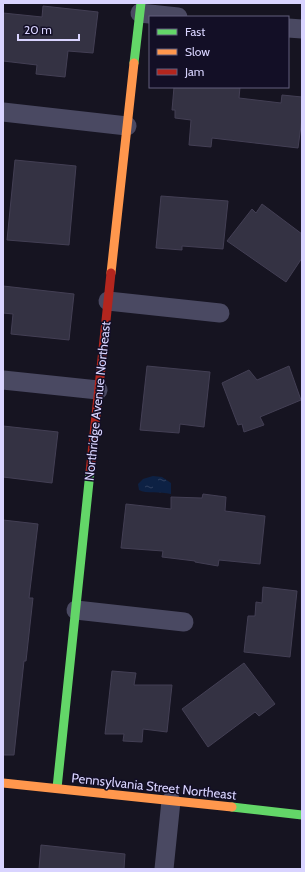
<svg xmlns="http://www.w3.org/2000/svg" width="305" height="872" font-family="Cabin,sans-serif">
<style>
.water{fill:url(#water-ripples)}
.building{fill:#343243;stroke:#433f54}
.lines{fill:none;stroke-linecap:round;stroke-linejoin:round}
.street{stroke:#4a4962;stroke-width:19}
.fast{stroke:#63d668;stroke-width:9}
.slow{stroke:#ff974d;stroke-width:9}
.jam{stroke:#b3261e;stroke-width:9}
.labels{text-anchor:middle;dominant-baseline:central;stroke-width:3;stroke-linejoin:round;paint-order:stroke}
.street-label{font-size:13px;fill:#d9d4ff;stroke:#130f26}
</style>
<defs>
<pattern id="water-ripples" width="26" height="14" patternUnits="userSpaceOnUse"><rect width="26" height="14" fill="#0d2144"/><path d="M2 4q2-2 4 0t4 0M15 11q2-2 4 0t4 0" fill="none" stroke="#304060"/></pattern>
</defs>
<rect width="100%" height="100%" fill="#161421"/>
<path class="water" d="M153,476L162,477L171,483V494C161,491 146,494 139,490L138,484L143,479Z"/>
<g class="building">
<path d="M43,6L98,12L93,53L68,51L65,77L36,74L37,65L3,61V13L42,17Z"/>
<path d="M174,87H240L239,98L281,103L282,95L302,97V118L298,148L212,138L211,147L189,145L191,120L175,118V110H172Z"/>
<path d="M15,160L76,166L69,245L7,240Z"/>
<path d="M161,196L228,201L223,249L182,246V250L156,248Z"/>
<path d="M262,204L302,234V258L286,282L227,241L252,209L256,213Z"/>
<path d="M3,286L74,294L69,340L11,334L13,314L3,313Z"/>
<path d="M147,366L210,372L204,427L180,424L179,433L140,430Z"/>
<path d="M289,366L301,400L260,417L264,425L244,432L242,424L238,425L222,383L249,370L257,380Z"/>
<path d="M3,426L58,432L52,483L3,477Z"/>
<path d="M203,494L226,497L225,511L265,516L260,564L219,560L218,566L195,562V561L162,557L163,551L121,548L126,504L171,509V497L202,498Z"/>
<path d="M3,520L38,524L29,598H33L26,661H24L14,755H3Z"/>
<path d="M263,587L297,591L290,657L244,652L248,616H255L256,602L262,603Z"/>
<path d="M244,663L275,704L259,716L255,712L208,747L182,709Z"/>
<path d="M112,671L136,673L134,685H172L167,732L143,729L142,742L123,741L124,734H105Z"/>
<path d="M41,845L125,854L124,869H39Z"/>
</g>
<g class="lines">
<g class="street">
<path d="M140,13L178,17"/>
<path d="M288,28L302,29"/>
<path d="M3,112L127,126"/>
<path d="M108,301L220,313"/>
<path d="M3,380L98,390"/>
<path d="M76,610L184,622"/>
<path d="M164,869L171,801"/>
</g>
<g class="fast">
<path d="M134,63L141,3"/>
<path d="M57,788L90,472"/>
<path d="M232,807L302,815"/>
</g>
<g class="slow">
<path d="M111,273L134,63"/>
<path d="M3,783L232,807"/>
</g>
<path class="jam" d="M90,472L111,273"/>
</g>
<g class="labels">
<g class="street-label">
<text transform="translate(97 401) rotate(-84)">Northridge Avenue Northeast</text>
<text transform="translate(154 786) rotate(6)">Pennsylvania Street Northeast</text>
</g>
</g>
<rect width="305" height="872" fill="none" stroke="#d9d4ff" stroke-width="8"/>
<rect x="149" y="16" width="140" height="72" fill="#130f26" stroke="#625e7d"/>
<rect x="157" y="29" width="20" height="6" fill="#63d668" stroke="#625e7d"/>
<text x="185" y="36" font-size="12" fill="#d9d4ff">Fast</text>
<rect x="157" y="49" width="20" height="6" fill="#ff974d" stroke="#625e7d"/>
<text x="185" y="56" font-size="12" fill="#d9d4ff">Slow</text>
<rect x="157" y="69" width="20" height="6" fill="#b3261e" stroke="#625e7d"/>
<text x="185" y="76" font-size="12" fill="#d9d4ff">Jam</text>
<path d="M18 34v6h61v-6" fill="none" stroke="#d9d4ff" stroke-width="2"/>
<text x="24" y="34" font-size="12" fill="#d9d4ff" stroke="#130f26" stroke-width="3" paint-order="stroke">20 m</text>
</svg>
